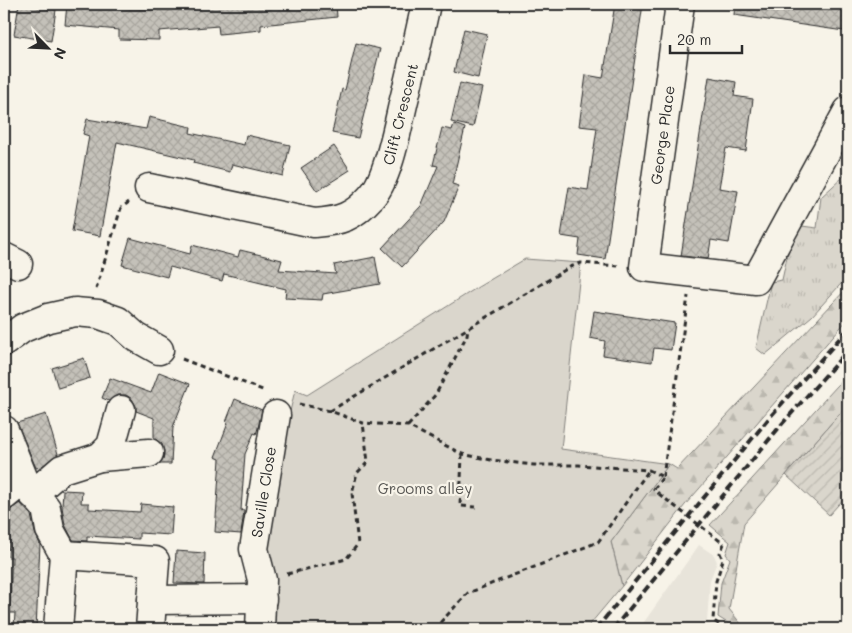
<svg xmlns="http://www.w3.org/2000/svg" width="852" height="633" font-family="Mali,sans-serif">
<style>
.built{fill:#e8e4da}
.grass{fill:url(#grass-tufts);stroke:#82807c}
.forest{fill:url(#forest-firs);stroke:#82807c}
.park{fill:#dad6cc;stroke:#82807c}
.garden{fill:url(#garden-furrows);stroke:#82807c}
.building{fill:url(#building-cross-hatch);stroke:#2b2b2b}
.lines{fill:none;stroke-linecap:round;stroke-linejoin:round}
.minor-casing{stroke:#2b2b2b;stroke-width:31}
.path{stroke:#2b2b2b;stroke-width:3;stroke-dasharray:5 4;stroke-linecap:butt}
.minor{stroke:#f7f3e8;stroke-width:28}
.rail{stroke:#2b2b2b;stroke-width:4;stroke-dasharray:8 4;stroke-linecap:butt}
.path-bridge{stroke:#2b2b2b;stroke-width:3;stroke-dasharray:5 4;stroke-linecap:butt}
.labels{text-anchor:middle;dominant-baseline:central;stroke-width:4.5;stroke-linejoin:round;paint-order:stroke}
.street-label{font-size:15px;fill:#2b2b2b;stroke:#f7f3e8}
.park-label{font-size:15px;fill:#575653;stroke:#f7f3e8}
</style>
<defs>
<pattern id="grass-tufts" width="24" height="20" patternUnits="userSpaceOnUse" patternTransform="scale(1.25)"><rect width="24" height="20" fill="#dad6cc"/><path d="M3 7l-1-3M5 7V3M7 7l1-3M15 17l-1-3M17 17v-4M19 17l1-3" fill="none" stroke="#bbb8af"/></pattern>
<pattern id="forest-firs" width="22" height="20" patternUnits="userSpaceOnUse" patternTransform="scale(1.25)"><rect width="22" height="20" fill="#dad6cc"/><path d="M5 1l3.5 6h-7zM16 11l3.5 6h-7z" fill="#bbb8af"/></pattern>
<pattern id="garden-furrows" width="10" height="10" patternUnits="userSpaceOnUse" patternTransform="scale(1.25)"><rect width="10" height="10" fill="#dad6cc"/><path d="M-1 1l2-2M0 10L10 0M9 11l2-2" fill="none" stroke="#bbb8af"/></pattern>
<pattern id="building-cross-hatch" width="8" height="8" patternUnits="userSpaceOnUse" patternTransform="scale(1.25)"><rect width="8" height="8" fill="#c4c1b9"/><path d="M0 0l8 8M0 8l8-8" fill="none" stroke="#a9a69f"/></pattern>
</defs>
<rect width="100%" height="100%" fill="#f7f3e8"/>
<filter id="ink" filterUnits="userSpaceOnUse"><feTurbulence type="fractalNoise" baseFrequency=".02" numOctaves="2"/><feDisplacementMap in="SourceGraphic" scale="10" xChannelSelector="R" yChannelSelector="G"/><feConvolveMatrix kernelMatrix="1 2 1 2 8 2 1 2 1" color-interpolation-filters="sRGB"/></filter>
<g filter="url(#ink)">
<path class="built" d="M699,545L714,555L717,562L710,580L707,622L716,629H639Z"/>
<path class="grass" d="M848,165V276L812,316L765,355L756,348L771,282L782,280L794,225L817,228L821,197L843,177Z"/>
<g class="forest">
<path d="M848,287V319L685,505L622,586L611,542L669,464L677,469Z"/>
<path d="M848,374V404L744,523L729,609L745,629H737L718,617L721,583L730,559L726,554L730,542L710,525Z"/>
</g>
<path class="park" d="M525,259L581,263L561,449L669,464L611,542L622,586L586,629H277L271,600L266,554L276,472L295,390L307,395L478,287Z"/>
<path class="garden" d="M848,404V494L829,515L786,475Z"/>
<g class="building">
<path d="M19,4L56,10L51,41L14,35Z"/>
<path d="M67,4H109L108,8L170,10V4H204L205,6L232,4H336L337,17L261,25V30L219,34L218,26L159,31V40L119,39V30L65,25Z"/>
<path d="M615,4H643L605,259L578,255L580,239L561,236L569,187L588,190L597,128L579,126L586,75L603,78Z"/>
<path d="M735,4H848L844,31L734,15Z"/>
<path d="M464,29L487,34L478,78L454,72Z"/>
<path d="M356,43L380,49L358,138L332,133L342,89L345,90Z"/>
<path d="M709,77L736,82L734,96L753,99L746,151L726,148L719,188L738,191L729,243L711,240L708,259L681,256Z"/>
<path d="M460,83L482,88L473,127L451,122Z"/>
<path d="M149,117L191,127L190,133L244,145L246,135L290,145L283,176L232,164L230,172L193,163L194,160L117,142L100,236L72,231L89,136L83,134L87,119L146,129Z"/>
<path d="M454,124L465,128L452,184L459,186L444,222L402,267L382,248L421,206L438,166L433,165L442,128L452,130Z"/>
<path d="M334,146L350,170L317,191L301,168Z"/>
<path d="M130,238L190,254L192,245L238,257L240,250L282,260L279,270L336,274L334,265L375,257L380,284L323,294L322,300L285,298L286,289L224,274L222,281L170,267L167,277L122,265Z"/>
<path d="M594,311L675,323L671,350L654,348L652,362L603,355L605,341L590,338Z"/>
<path d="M84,358L90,378L58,388L52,368Z"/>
<path d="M159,372L190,384L173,427L171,464H159L163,459L164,451L162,444L154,438V418L136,411V406L132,399L126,395H117L109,401L102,398L110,378L151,393Z"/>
<path d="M235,399L262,410L258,428L256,434L254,433L245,454L241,510L244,511L241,534L215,532L220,459L215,457L228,423L226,422Z"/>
<path d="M46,414L58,454L41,467L36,468L17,423Z"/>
<path d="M63,490L82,491L81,503H89V509L140,512L141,504L173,507L171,535L139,533V539L87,536V541L73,540L65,525L62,507Z"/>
<path d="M20,503L31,515L35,533L40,544L36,629H14L15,613H9L12,557H8L11,509Z"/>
<path d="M176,551L205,553L204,584L174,583Z"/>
</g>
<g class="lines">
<g class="minor-casing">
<g id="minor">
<path d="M680,4L644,267L756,280L848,111"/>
<path d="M149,188L314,223C341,221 353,217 371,197C388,180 398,125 404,100C412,68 419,36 426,4"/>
<path d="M4,257L18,264"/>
<path d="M4,342L23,328L48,318L75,312L98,314L118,321L136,337L159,350"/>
<path d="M4,430L27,487L46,508L50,530L64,555"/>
<path d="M100,457L111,446L121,410"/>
<path d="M33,494L62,469L100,457L149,453"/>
<path d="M4,496L15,487L25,483"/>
<path d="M152,600L262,599"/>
<path d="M58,629L64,555L155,561L150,629"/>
<path d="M260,629L262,580L254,549L276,415"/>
</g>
</g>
<g class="path">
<path d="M96,289L121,208L129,202"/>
<path d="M182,359L265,391"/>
<path d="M299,404L330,411L363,423L408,426L462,454L491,460L534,465H579L649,470L663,477L654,489L659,494"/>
<path d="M330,411L570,267L581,263L618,266"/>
<path d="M408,426L436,394L467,335L468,328"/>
<path d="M462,454L460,506L477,507"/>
<path d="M663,477L688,296"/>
<path d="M724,544L720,553L723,560L716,581L713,620L725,629"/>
<path d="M287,574L346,559L358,544L352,493L357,473L368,462L363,423"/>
<path d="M434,629L468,593L598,542L649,470"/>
</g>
<use href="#minor" class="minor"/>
<g class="rail">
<path d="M596,629L770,417L848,329"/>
<path d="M613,629L782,424L848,350"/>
</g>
<path class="path-bridge" d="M659,494L724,544"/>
</g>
</g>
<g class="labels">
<g class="street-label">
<text transform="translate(400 114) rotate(-76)">Clift Crescent</text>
<text transform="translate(662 135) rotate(-82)">George Place</text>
<text transform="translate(263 492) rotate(-81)">Saville Close</text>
</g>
<g class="park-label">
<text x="425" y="488">Grooms alley</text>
</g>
</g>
<rect width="852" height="633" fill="none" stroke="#f7f3e8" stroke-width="20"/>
<rect x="10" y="10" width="832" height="613" fill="none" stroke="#2b2b2b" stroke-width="2" filter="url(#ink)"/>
<g transform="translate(48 48) rotate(114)" stroke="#f7f3e8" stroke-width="4" paint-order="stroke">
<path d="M0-4L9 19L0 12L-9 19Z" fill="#2b2b2b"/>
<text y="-8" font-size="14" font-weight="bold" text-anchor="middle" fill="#2b2b2b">N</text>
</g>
<path d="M670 45v8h72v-8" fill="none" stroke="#2b2b2b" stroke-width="2.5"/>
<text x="677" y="45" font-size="15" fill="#2b2b2b" stroke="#f7f3e8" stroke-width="4" paint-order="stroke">20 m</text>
</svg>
